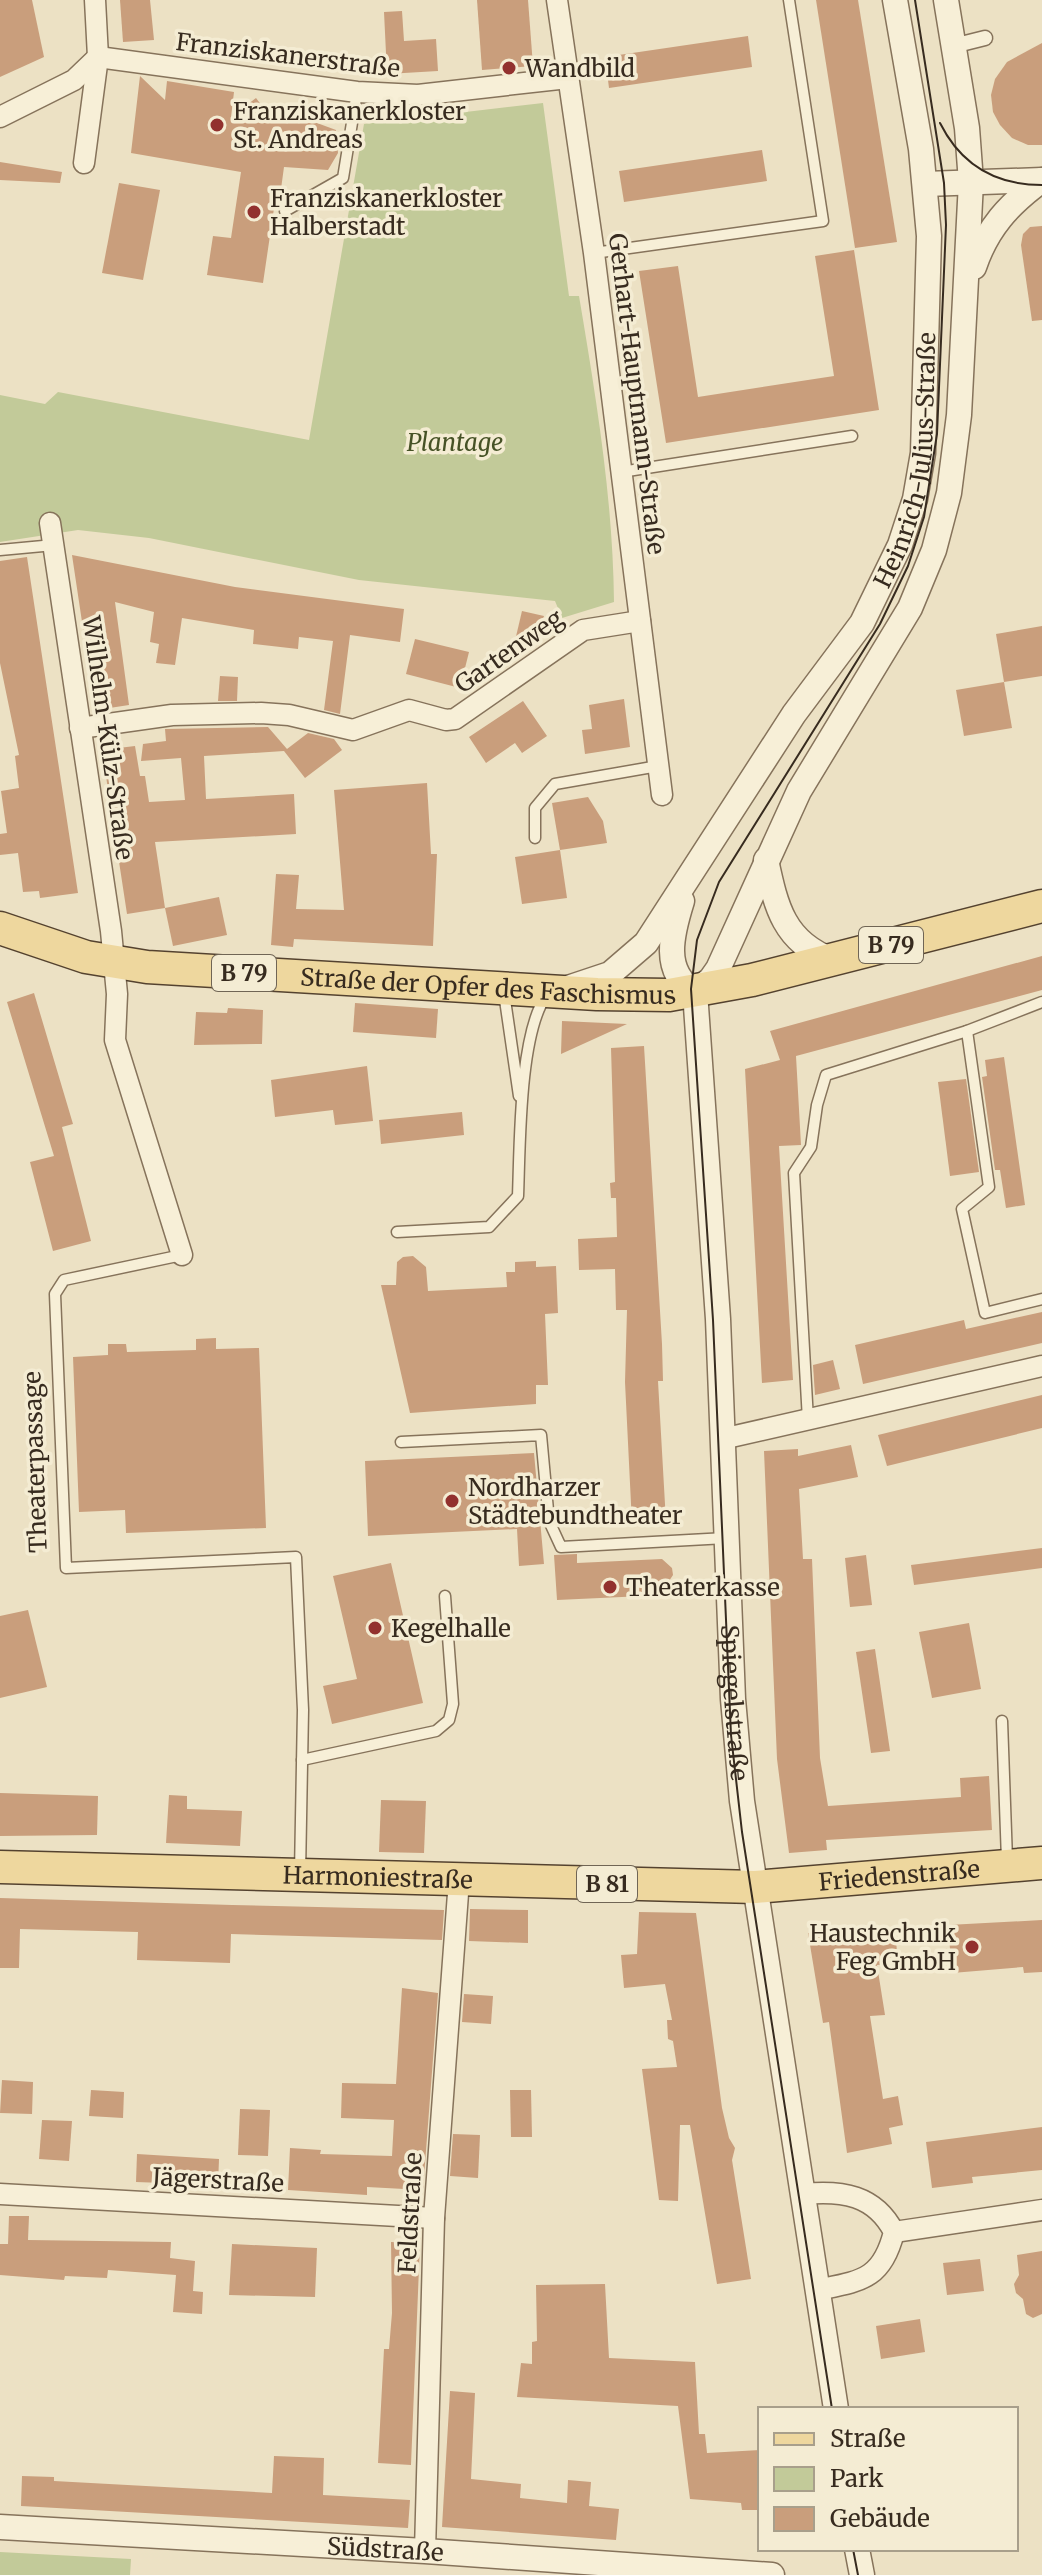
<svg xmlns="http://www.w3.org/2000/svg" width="1042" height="2575" font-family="Merriweather,serif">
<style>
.green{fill:#c2ca99}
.building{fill:#c99e7c}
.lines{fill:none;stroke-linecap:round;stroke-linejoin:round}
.service-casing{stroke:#86735b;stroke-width:13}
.pedestrian-casing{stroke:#86735b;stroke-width:17}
.minor-casing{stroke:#86735b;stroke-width:23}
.tertiary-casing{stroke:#86735b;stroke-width:27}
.primary-casing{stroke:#54422f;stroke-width:35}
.service{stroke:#f7efd7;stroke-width:10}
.pedestrian{stroke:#f7efd7;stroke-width:14}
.minor{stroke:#f7efd7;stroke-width:20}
.tertiary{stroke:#f7efd7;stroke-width:24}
.primary{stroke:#eed79e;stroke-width:32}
.tram{stroke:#372b1f;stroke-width:2}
.poi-dot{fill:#92312e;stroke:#f4ecd3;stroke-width:3}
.labels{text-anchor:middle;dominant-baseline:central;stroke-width:7;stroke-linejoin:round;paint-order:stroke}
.shield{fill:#f4ecd3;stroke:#706555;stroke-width:2}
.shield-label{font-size:22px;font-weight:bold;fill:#372b1f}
.street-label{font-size:24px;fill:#372b1f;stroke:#f4ecd3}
.poi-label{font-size:24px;fill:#372b1f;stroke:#f4ecd3;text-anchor:start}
.park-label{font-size:24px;font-style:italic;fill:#465226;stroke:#f4ecd3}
</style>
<rect width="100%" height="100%" fill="#ece1c4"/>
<g class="green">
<path d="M543,103L569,296H579C596,397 613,499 614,602L562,618L555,601L359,580L149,538L78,530L0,542V395L45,404L58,392L309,440L364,124Z"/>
<path d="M0,2552L131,2559L130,2575H0Z"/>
</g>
<g class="building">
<path d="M0,0H32L44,57L0,77Z"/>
<path d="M120,0H150L154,40L123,42Z"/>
<path d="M477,0H528L533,66L482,70Z"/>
<path d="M816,0H858L897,242L855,248Z"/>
<path d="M402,11L404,41L436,39L438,71L387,74L384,12Z"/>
<path d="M748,36L752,67L609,88L605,57Z"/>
<path d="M1042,43V145H1028L1012,138L1000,125L993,112L991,95L995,79L1007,62Z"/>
<path d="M140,76L165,100L167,81L234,92L231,117L256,98L271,118L317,123L336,130L338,153L328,170L284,167L281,189L277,188L263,283L207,275L213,236L231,238L241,172L131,153Z"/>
<path d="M762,150L767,181L624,202L619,171Z"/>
<path d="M0,162L62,172L60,183L0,180Z"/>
<path d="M119,183L160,190L143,280L102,273Z"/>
<path d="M1042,226V320L1032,321L1021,245L1023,234L1030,227Z"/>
<path d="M854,250L879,410L666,443L639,271L678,266L698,397L834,376L815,256Z"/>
<path d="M72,555L235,587L404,609L400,642L350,635L340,714L324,710L333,641L299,637L298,649L253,644L254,630L182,618L175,665L156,663L159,644L150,642L154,612L115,602L129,705L103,709L102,701L94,702Z"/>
<path d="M27,557L78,893L40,898L39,891L23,892L18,853L0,855V834L7,833L1,791L19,788L15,756L19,755L0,663V561Z"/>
<path d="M522,611L544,616L533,649L514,645Z"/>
<path d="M1042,626V676L1004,682L996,634Z"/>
<path d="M415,639L469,652L460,688L406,674Z"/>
<path d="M220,676L238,677L237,701H218Z"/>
<path d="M1004,682L1012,728L964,736L956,690Z"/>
<path d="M624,699L630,747L585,754L582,730L592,729L589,705Z"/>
<path d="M523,701L547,736L522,753L515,743L486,763L469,737Z"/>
<path d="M268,727L287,749L308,733L334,739L342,750L305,778L284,751L204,756L206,799L294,794L296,834L155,842L165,908L127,914L102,750L135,746L140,776H145L149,802L185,800L181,758L141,761L143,744L166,741L165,729Z"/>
<path d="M427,783L431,854H437L433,946L294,939L293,947L271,945L276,874L299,875L296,909L344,910L334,790Z"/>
<path d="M588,797L603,821L607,843L560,850L552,803Z"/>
<path d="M560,850L567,898L522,904L515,857Z"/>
<path d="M219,897L227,935L173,946L165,908Z"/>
<path d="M1042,956V990L796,1056L801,1145L779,1146L793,1380L762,1383L745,1069L780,1060L770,1031Z"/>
<path d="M34,993L73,1124L62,1127L91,1241L53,1251L30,1162L54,1156L7,1002Z"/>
<path d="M355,1003L438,1009L436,1038L353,1032Z"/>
<path d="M228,1008L263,1010L262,1044L194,1045L196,1012L227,1013Z"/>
<path d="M562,1021L627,1024L561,1054Z"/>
<path d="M644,1046L662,1344L663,1381H658L666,1522L632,1524L625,1382L627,1310H616L615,1269L579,1270L578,1239L617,1237L616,1198H611L610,1183L615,1182L611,1048Z"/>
<path d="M1004,1057L1025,1205L1006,1208L1000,1170H995L982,1077L987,1076L985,1060Z"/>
<path d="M367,1066L373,1121L335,1125L333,1110L275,1117L271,1080Z"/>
<path d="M966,1079L979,1172L950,1176L938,1082Z"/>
<path d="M462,1112L464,1135L381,1144L379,1120Z"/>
<path d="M413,1256L426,1267L428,1291L507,1287L506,1272H515V1262L536,1261V1267L556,1266L558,1313L545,1314L548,1385H536V1404L410,1413L381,1285H396L397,1262L403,1257Z"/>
<path d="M1042,1312V1343L863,1384L855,1345L964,1320L966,1329Z"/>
<path d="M216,1338V1349L259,1348L266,1528L126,1533L125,1510L79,1512L73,1357L108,1355V1344H126L127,1352L196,1350V1339Z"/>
<path d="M833,1360L840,1389L815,1395L813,1365Z"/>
<path d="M1042,1395V1428L887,1466L878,1435Z"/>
<path d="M851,1445L858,1477L799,1489L803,1559H812L820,1758L828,1806L961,1797L960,1778L989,1776L992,1830L826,1840L827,1850L789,1853L777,1759L764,1451L798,1449V1456Z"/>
<path d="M534,1453L544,1564L519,1566L517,1529L368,1536L365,1461Z"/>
<path d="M1042,1548V1568L914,1585L911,1565Z"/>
<path d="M577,1554V1563L662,1559L672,1568L673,1575L665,1587V1595L557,1600L554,1555Z"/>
<path d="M866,1555L872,1605L850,1607L845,1558Z"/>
<path d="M391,1563L423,1703L332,1724L323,1686L357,1679L333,1576Z"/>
<path d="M28,1610L47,1687L0,1698V1616Z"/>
<path d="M969,1623L981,1689L932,1698L919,1632Z"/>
<path d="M875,1649L890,1751L871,1753L856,1652Z"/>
<path d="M0,1793L98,1796L97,1835L0,1836Z"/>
<path d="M169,1795L187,1796V1809L242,1811L240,1846L166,1843Z"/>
<path d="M381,1800L426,1801L424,1853L379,1852Z"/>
<path d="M0,1898L232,1905L444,1910L442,1940L231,1934L230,1963L137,1960L138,1932L20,1929L19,1968H0Z"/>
<path d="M470,1909L528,1910V1943L469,1941Z"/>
<path d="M639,1912L696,1913L722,2108L729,2138L735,2148L732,2160L751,2279L717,2284L690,2125H680L678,2201L659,2200L642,2069L677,2067L673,2041L668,2039L667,2020H672L665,1984L624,1988L621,1955L637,1954Z"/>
<path d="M1042,1920V1972L1024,1973L1023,1967L952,1973L948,1925Z"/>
<path d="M887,1929L889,1937H896L897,1954L890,1955L891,1964L877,1965L885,2015L870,2016L883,2099L898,2096L903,2125L889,2128L892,2144L847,2153L829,2022L823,2023L808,1933Z"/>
<path d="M402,1988L438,1993L423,2190L367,2187V2195L288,2190L290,2148L321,2150L320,2154L392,2156L394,2120L341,2118L342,2083L396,2084Z"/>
<path d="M464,1994L493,1996L491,2024L462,2022Z"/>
<path d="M2,2080L33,2082L32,2114L0,2113Z"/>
<path d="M91,2090L124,2092L123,2118L89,2116Z"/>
<path d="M510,2090H531L532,2137H511Z"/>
<path d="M240,2109L270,2110L268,2156L238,2155Z"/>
<path d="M42,2120L72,2121L69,2161L39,2159Z"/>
<path d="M1042,2127V2170L972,2177L973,2183L932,2188L926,2142Z"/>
<path d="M453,2134L480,2135L478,2178L450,2176Z"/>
<path d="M137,2154L219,2159L218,2185L136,2182Z"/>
<path d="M9,2216H29L28,2240L171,2242L170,2258L195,2261L193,2291L203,2292L202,2314L173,2312L176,2275L108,2270L107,2278L65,2276L64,2280L0,2275V2244H8Z"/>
<path d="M391,2242L420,2243L411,2465L378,2463L384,2349H389L392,2313Z"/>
<path d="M232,2244L317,2248L315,2297L229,2295Z"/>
<path d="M1042,2251V2314L1033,2318L1026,2314L1023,2299L1016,2293L1014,2284L1019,2275L1017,2255Z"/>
<path d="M980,2259L984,2291L947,2295L943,2263Z"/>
<path d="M605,2284L609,2358L695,2362L699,2434H705L707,2453L760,2450V2510H742L741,2503L690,2499L678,2406L517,2397L521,2363L532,2364V2342L537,2341L536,2285Z"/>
<path d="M920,2319L925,2352L881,2359L876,2326Z"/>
<path d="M450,2391L475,2393L471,2479L521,2484L520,2498L567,2503L568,2480L591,2482L589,2506L619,2509L616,2540L442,2527Z"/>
<path d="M274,2456L324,2458L323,2495L410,2500L408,2528L21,2506L22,2476L54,2477V2481L272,2493Z"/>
</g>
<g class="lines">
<g class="service-casing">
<g id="service">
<path d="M285,211L343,178L357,92"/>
<path d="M594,253L823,221L789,0"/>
<path d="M621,472L852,436"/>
<path d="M0,550L54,545"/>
<path d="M535,838V808L555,784L658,766"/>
<path d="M504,993L519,1096"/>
<path d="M967,1031L989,1187L962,1209L985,1313L1042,1299"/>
<path d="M397,1232L489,1227L518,1196C520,1146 519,1035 546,996"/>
<path d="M182,1255L64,1280L55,1294L66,1568L296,1557L303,1710L300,1873"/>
<path d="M808,1420L794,1173L811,1147L817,1105L826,1075L967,1031L1042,1002"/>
<path d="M401,1442L541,1435L549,1521L561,1547L726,1538"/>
<path d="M1002,1721L1007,1860"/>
<path d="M302,1760L436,1731L449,1720L453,1704L445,1596"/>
</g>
</g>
<g class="pedestrian-casing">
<path id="pedestrian" d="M953,46L985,38"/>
</g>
<g class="minor-casing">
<g id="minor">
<path d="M557,0L594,253L662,795"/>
<path d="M98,57L357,92L418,95L568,78"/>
<path d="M0,117L74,80L98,57"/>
<path d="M84,163L98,57L95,0"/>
<path d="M50,523L111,931L117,994L115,1040L182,1255"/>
<path d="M80,728L172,715L261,713L289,715L353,730L409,710L446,720L455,719L583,630L640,621"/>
<path d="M722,1439L1042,1366"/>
<path d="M0,2194L434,2218"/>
<path d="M803,2194C842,2190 875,2195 894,2232C882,2280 861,2281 817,2290"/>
<path d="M894,2232L1042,2210"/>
<path d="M425,2551L434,2218L459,1880"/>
</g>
</g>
<g class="tertiary-casing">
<g id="tertiary">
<path d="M925,184L1042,180"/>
<path d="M974,267C987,228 1009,204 1042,180"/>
<path d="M766,860C776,907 784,942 832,960"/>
<path d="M682,901C672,933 661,972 695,992"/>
<path id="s1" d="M568,988L610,974L646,943L794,714L862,623L900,545L915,499L923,453L929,236L921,149L895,0"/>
<path id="s2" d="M695,992L718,1319L733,1699L742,1801L836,2409"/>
<path d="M695,992L711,979L718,969L799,791L910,608L934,550L949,493L959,415L971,182L967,128L946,0"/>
<path id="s3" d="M0,2527L425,2551L772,2575"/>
<path d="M857,2549L862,2575"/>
</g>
</g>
<g class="primary-casing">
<g id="primary">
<path id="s4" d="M0,928L86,957L147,967L597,994L669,995L752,980L1042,906"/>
<path id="s5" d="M0,1867L755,1887L1042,1863"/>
</g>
</g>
<use href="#service" class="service"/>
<use href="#pedestrian" class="pedestrian"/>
<use href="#minor" class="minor"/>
<use href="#tertiary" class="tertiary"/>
<use href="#primary" class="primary"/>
<g class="tram">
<path d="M940,123C961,165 995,185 1042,185"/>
<path d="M832,2409L742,1832L731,1735L713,1320L691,989L697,940L719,882L880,624L908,566L924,517L937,434L946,225L944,183L915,0"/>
<path d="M853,2549L858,2575"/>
</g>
</g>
<g class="poi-dot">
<circle cx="509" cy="68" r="8"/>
<circle cx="217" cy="125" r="8"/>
<circle cx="254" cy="212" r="8"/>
<circle cx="452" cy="1501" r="8"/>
<circle cx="610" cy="1587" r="8"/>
<circle cx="375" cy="1628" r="8"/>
<circle cx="972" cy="1947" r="8"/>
</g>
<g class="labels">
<g class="shield">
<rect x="859" y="927" width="64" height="36" rx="6"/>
<rect x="212" y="955" width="64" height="36" rx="6"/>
<rect x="577" y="1866" width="60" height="36" rx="6"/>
</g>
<g class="shield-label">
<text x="891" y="945">B 79</text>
<text x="244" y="973">B 79</text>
<text x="607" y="1884">B 81</text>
</g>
<g class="street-label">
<text transform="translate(288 55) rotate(7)">Franziskanerstraße</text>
<text transform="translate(637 394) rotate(83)">Gerhart-Hauptmann-Straße</text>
<text stroke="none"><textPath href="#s1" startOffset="650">Heinrich-Julius-Straße</textPath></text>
<text transform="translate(509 651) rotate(-35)">Gartenweg</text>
<text transform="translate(108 738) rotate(82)">Wilhelm-Külz-Straße</text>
<text stroke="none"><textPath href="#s4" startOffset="494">Straße der Opfer des Faschismus</textPath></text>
<text transform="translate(35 1462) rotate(-92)">Theaterpassage</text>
<text stroke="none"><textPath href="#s2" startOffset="712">Spiegelstraße</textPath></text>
<text stroke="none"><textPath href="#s5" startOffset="900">Friedenstraße</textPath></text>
<text stroke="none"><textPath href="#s5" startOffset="378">Harmoniestraße</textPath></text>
<text transform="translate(218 2180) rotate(3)">Jägerstraße</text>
<text transform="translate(410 2213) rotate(-87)">Feldstraße</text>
<text stroke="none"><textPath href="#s3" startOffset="386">Südstraße</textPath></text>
</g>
<g class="poi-label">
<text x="525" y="68">Wandbild</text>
<text x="233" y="111">Franziskanerkloster<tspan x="233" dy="28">St. Andreas</tspan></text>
<text x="270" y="198">Franziskanerkloster<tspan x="270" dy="28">Halberstadt</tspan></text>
<text x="468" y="1487">Nordharzer<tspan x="468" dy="28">Städtebundtheater</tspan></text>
<text x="626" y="1587">Theaterkasse</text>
<text x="391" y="1628">Kegelhalle</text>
<text x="956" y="1933" text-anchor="end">Haustechnik<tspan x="956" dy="28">Feg GmbH</tspan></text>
</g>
<g class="park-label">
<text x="455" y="442">Plantage</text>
</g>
</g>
<rect x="758" y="2407" width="260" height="144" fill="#f4ecd3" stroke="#a89f8b" stroke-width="2"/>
<rect x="774" y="2433" width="40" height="12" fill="#eed79e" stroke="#a89f8b" stroke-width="2"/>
<text x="830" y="2447" font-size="24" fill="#372b1f">Straße</text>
<rect x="774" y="2467" width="40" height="24" fill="#c2ca99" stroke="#a89f8b" stroke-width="2"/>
<text x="830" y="2487" font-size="24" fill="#372b1f">Park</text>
<rect x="774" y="2507" width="40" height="24" fill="#c99e7c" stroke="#a89f8b" stroke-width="2"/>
<text x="830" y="2527" font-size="24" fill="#372b1f">Gebäude</text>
</svg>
